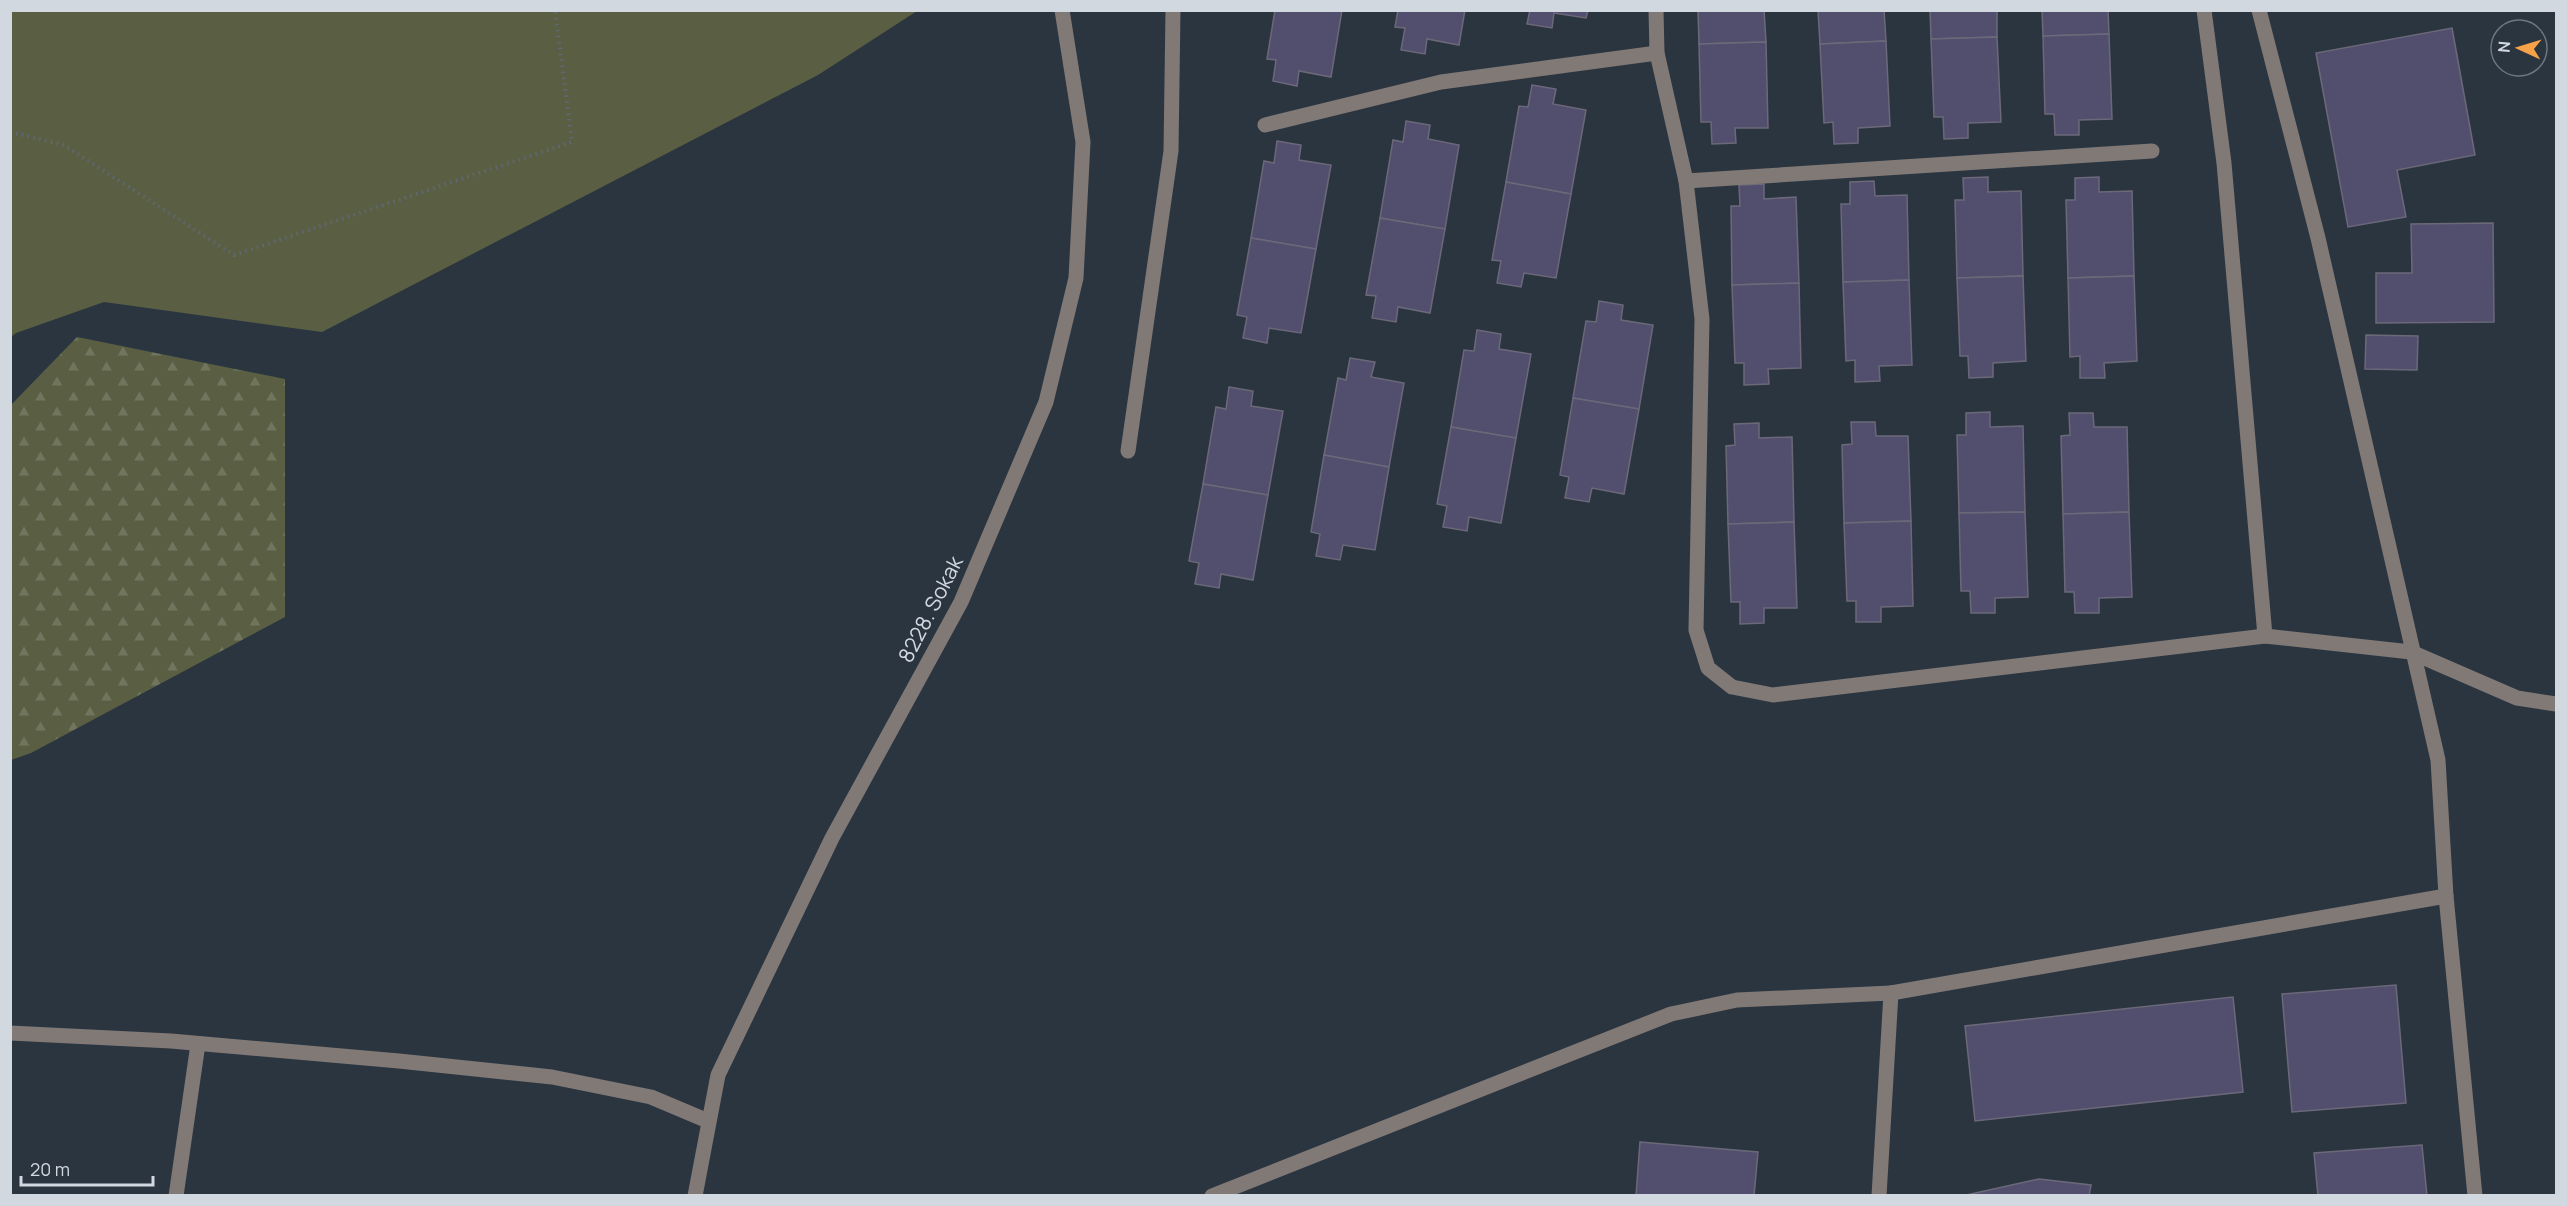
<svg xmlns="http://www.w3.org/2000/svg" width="2567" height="1206" font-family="Manrope,sans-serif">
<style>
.green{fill:#5a5f43}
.forest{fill:url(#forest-firs)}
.building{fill:#524e6e;stroke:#6b6979;stroke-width:1.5}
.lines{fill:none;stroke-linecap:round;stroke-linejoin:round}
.path{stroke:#5f6872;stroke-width:4;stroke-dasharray:1.5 4.5;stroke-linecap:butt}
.minor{stroke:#817976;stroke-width:15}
.labels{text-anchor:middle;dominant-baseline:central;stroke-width:5;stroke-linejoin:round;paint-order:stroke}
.street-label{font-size:21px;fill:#d2d8e0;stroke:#2b3540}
</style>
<defs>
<pattern id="forest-firs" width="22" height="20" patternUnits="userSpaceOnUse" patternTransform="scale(1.5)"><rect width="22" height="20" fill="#5a5f43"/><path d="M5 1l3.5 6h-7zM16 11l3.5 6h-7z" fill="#71755e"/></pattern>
</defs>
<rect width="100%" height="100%" fill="#2b3540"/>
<path class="green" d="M11,10H917V11L818,75L322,332L104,302L16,333L11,337Z"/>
<path class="forest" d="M77,337L285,379V617L31,753L11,760V405Z"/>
<g class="building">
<path d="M1275,10H1342L1331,77L1299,71L1297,86L1273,81L1276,60L1267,59Z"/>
<path d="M1398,10H1465L1459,45L1427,39L1425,54L1401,50L1405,28L1395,27Z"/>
<path d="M1530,10H1588L1586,18L1554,13L1552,28L1527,24Z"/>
<path d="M1698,10H1764L1766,42L1699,44Z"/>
<path d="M1818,10H1884L1886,41L1820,44Z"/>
<path d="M1930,10H1997V37L1931,39Z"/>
<path d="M2042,10H2108L2109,34L2043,36Z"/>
<path d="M2452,28L2475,155L2397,170L2406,217L2348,227L2316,53Z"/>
<path d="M2109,34L2112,119L2079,120V135H2055L2054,114H2045L2043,36Z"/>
<path d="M1997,37L2001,122L1968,123V138L1944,139L1943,117H1934L1931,39Z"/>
<path d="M1886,41L1890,126L1858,128V143L1834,144L1833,122L1824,123L1820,44Z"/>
<path d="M1766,42L1768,128H1735L1736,143L1712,144L1711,122H1701L1699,44Z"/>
<path d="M1532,85L1556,89L1553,104L1586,110L1571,194L1506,182L1519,106L1528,107Z"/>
<path d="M1406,121L1430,125L1428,139L1459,145L1445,229L1380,218L1393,140L1403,142Z"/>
<path d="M1277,141L1301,145L1299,160L1331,165L1316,249L1251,238L1264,161L1274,163Z"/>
<path d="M1988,177V192L2021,191L2023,276L1957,278L1955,200H1964L1963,178Z"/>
<path d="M2099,177V192L2132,191L2134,276L2068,278L2066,200H2075V178Z"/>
<path d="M1874,181L1875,196L1907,195L1909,280L1843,282L1841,204H1850V182Z"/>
<path d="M1506,182L1571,194L1556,278L1524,273L1521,287L1497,283L1501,261L1492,260Z"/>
<path d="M1764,184V199L1796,197L1799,283L1732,285L1731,206H1740L1739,185Z"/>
<path d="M1380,218L1445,229L1430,313L1398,307L1396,322L1372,318L1376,296L1366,295Z"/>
<path d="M2493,223L2494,322L2376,323V273H2412L2411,224Z"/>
<path d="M1251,238L1316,249L1301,333L1269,328L1267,343L1243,338L1247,317L1237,315Z"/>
<path d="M2023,276L2026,361L1993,363V377L1969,378L1968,356H1960L1957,278Z"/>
<path d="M2134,276L2137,361L2104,363L2105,378H2080V356L2070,357L2068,278Z"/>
<path d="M1909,280L1912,365L1879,366L1880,381L1855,382V360L1846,361L1843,282Z"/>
<path d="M1799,283L1801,368L1768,369L1769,384L1744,385V363H1735L1732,285Z"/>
<path d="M1599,301L1623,305L1621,320L1653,325L1639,409L1573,398L1586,321L1596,322Z"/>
<path d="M1477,330L1501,334L1499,349L1531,354L1516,438L1451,427L1464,350L1474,351Z"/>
<path d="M2366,335L2418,336L2417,370L2365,369Z"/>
<path d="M1350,358L1375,362L1371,377L1404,383L1389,467L1324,455L1338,378L1346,380Z"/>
<path d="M1229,387L1253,391L1251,406L1283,411L1268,495L1203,484L1216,407L1226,409Z"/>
<path d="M1573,398L1639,409L1624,494L1592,488L1589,502L1565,498L1569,477L1560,475Z"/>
<path d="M1990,412V427L2023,426L2025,512L1959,513L1957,435H1966V413Z"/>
<path d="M2069,413H2093L2094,427H2127L2129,512L2063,514L2061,436L2070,435Z"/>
<path d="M1851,422H1875L1876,436H1908L1911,521L1844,523L1842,445L1852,444Z"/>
<path d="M1759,423V438L1792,437L1794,522L1728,524L1726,446L1735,445L1734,424Z"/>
<path d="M1451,427L1516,438L1501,523L1469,517L1467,531L1443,527L1447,506L1437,504Z"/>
<path d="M1324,455L1389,467L1375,550L1343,545L1340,560L1316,556L1320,534L1311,532Z"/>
<path d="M1203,484L1268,495L1253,580L1221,574L1219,588L1195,584L1199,563L1189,561Z"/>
<path d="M2025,512L2028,597L1995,598V613H1971L1970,591H1961L1959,513Z"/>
<path d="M2129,512L2132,597L2099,598V613H2075L2074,592H2065L2063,514Z"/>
<path d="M1911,521L1913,606L1881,607V622H1856V601H1847L1844,523Z"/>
<path d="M1794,522L1797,608H1764V623L1740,624V602H1731L1728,524Z"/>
<path d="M2396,985L2406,1103L2292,1112L2282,994Z"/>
<path d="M2233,997L2243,1092L1975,1121L1965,1026Z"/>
<path d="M1640,1142L1758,1152L1754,1196H1636Z"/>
<path d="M2422,1145L2427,1196H2318L2314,1153Z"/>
<path d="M2039,1179L2091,1185L2089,1196H1962Z"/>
</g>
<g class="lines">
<path class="path" d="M10,132L64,145L234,255L572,142L555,10"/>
<g class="minor">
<path d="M1656,10L1657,53L1686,181L1702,319L1696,630L1708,668L1732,687L1773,695L2265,636L2411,652L2517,698L2556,704"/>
<path d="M2204,10L2224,163L2265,636"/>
<path d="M2259,10L2318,238L2438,760L2446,896L2475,1196"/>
<path d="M1265,125L1441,82L1657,53"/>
<path d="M1686,181L2152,151"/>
<path d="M1128,451L1171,151L1173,10"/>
<path d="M10,1033L171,1041L399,1061L552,1077L651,1097L708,1121"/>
<path d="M176,1196L198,1044"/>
<path d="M695,1196L718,1075L832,838L961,602L1046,402L1076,278L1083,142L1062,10"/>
<path d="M1212,1196L1671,1014L1737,1000L1891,993"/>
<path d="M1879,1196L1891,993L2446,896"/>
</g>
</g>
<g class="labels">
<g class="street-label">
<text transform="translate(930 609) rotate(-63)">8228. Sokak</text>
</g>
</g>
<rect width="2567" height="1206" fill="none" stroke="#d2d8e0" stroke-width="24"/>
<g transform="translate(2519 48) rotate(274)"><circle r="28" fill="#2b3540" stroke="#6e7680" stroke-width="1.5"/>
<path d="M0-4.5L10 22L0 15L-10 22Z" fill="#f7a149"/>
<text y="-9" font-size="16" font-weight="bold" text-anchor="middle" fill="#d2d8e0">N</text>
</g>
<path d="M21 1176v9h132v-9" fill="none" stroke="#d2d8e0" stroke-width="3"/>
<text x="30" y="1176" font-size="18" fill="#d2d8e0" stroke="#2b3540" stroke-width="4.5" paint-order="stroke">20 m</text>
</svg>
